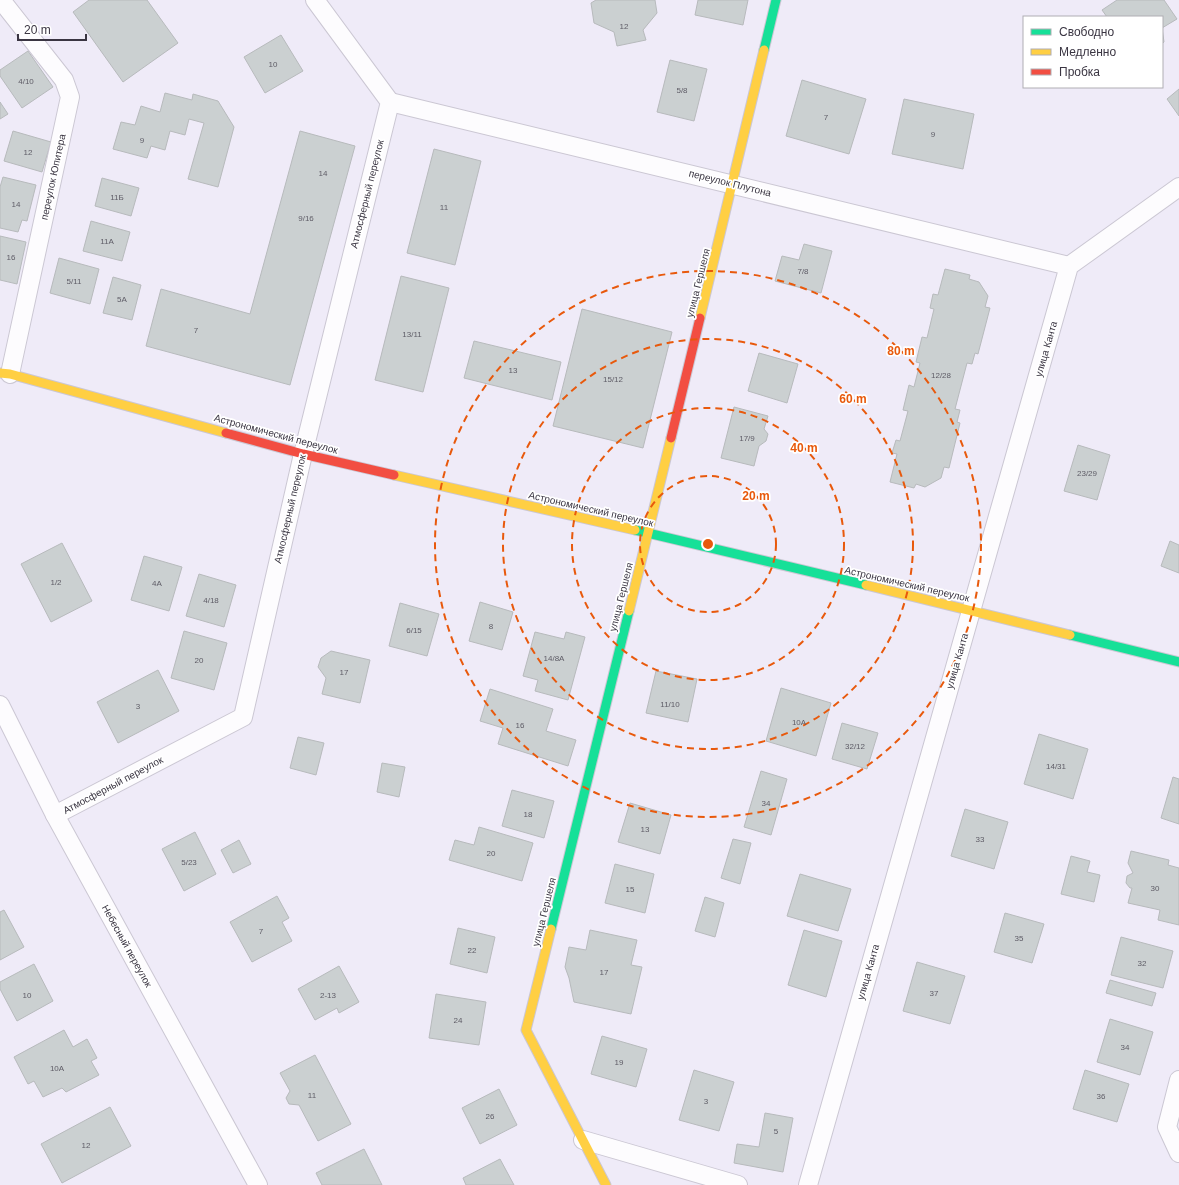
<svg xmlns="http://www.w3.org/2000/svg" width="1179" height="1185" font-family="Arial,sans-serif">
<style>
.building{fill:#cbd0d1;stroke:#b7babc}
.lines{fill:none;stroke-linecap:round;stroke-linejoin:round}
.street-casing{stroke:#cbc7d3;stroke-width:20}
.fast-casing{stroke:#cbc7d3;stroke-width:11}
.slow-casing{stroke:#cbc7d3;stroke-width:11}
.jam-casing{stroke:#cbc7d3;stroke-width:11}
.street{stroke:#fdfcfe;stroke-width:18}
.fast{stroke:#16e098;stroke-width:9}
.slow{stroke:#ffcf43;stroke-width:9}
.jam{stroke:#f24e42;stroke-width:9}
.ring{fill:none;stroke:#e8590c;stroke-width:2;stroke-dasharray:7 5}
.labels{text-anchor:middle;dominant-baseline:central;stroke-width:3.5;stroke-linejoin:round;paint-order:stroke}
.number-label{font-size:8px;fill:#5e5c66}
.street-label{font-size:10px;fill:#3a3542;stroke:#fff}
.centre{fill:#e8590c;stroke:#fff;stroke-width:2}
.ring-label{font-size:12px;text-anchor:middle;font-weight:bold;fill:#e8590c;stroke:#fff;stroke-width:3.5;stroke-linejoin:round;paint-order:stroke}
</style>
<rect width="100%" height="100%" fill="#efebf8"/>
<g class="building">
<path d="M89,0H147L178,43L123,82L73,12Z"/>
<path d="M596,0H655L657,13L643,30L646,40L617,46L614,32L594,23L591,3Z"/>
<path d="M698,0H748L743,25L695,15Z"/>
<path d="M1117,0H1164L1177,19L1162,28L1164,42L1162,44V17H1107L1102,10Z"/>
<path d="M281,35L303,71L265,93L244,57Z"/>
<path d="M28,51L53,87L22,108L0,76V70Z"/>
<path d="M670,60L707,69L694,121L657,112Z"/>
<path d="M802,80L866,99L849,154L786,136Z"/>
<path d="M1179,89V116L1167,99Z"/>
<path d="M165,93L192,100L193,94L218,101L234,127L218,187L188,179L204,123L189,119L185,135L170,131L165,150L151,146L147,158L113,149L121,122L135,125L141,106L160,112Z"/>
<path d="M904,99L974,114L963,169L892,154Z"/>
<path d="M0,102L8,114L0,119Z"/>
<path d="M13,131L51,142L42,172L4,161Z"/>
<path d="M300,131L355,146L290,385L146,346L161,289L250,314Z"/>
<path d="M434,149L481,161L455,265L407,253Z"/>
<path d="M3,177L36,185L27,221L22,220L18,232L0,228V187Z"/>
<path d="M102,178L139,188L131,216L95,206Z"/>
<path d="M91,221L130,232L122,261L83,251Z"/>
<path d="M0,236L26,242L17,284L0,280Z"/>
<path d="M804,244L832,251L821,293L775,281L782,256L799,260Z"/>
<path d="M59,258L99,269L90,304L50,293Z"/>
<path d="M945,269L970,275L969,279L979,282L988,296L985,307L990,308L978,354L975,353L972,364L967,363L955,409L960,410L957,422L960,423L949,468L944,467L941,478L925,487L916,484L914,488L890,482L897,454L892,453L896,440L900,441L908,411L903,410L909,385L914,387L920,363L916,362L922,337L927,338L934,309L930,308L933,294L938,295Z"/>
<path d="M401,276L449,288L423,392L375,380Z"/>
<path d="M113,277L141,285L132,320L103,313Z"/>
<path d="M582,309L672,332L643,448L553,426Z"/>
<path d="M474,341L561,362L552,400L464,378Z"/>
<path d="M759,353L798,364L787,403L748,391Z"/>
<path d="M734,407L768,416L764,429L768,434L766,441L759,446L754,466L721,458Z"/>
<path d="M1078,445L1110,455L1097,500L1064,491Z"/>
<path d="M1170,541L1179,545V573L1161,566Z"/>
<path d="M62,543L92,601L51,622L21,564Z"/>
<path d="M144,556L182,567L169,611L131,600Z"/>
<path d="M199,574L236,585L224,627L186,616Z"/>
<path d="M480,602L513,612L502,650L469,641Z"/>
<path d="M400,603L439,614L427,656L389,646Z"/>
<path d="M184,631L227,643L214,690L171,678Z"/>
<path d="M535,632L564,639L566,632L585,637L568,700L535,691L538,680L523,676Z"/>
<path d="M331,651L370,660L360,703L322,694L326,678L318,667L321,658Z"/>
<path d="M158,670L179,711L118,743L97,702Z"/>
<path d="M656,671L697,679L688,722L646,713Z"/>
<path d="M781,688L831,703L816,756L766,741Z"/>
<path d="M490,689L553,709L546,731L576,740L568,766L498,744L503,728L480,721Z"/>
<path d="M842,723L878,733L867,769L832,759Z"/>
<path d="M1039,734L1088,749L1073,799L1024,784Z"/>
<path d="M298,737L324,743L316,775L290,768Z"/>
<path d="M382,763L405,767L399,797L377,792Z"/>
<path d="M761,771L787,779L771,835L744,827Z"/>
<path d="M1173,777L1179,779V824L1161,818Z"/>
<path d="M512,790L554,801L544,838L502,826Z"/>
<path d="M630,803L671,815L660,854L618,842Z"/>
<path d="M965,809L1008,822L994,869L951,856Z"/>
<path d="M479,827L533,843L522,881L449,860L455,840L474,845Z"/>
<path d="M195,832L216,874L184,891L162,849Z"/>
<path d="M733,839L751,843L740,884L721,878Z"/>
<path d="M239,840L251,864L233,873L221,850Z"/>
<path d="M1131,851L1169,860L1168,865L1179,868V925L1158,920L1160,910L1128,903L1132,888H1130L1126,883L1127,876L1133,873L1128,863Z"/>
<path d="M1071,856L1090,861L1087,872L1100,875L1094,902L1061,894Z"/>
<path d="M615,864L654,874L645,913L605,903Z"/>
<path d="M800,874L851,889L838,931L787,916Z"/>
<path d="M277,896L289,918L282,922L292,941L252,962L230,922Z"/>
<path d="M705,897L724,903L715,937L695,931Z"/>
<path d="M4,910L24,947L0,960V912Z"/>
<path d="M1005,913L1044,924L1032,963L994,952Z"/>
<path d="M458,928L495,937L487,973L450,964Z"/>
<path d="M590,930L637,940L631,965L642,967L631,1014L574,1002L569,978L565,967L569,947L586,950Z"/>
<path d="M804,930L842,941L826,997L788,985Z"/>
<path d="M1121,937L1173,951L1163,988L1111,975Z"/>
<path d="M917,962L965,976L950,1024L903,1011Z"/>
<path d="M34,964L53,1001L17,1021L0,989V982Z"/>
<path d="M339,966L359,1002L339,1013L337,1008L315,1020L298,989Z"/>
<path d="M1110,980L1156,993L1152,1006L1106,993Z"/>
<path d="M436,994L486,1002L479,1045L429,1038Z"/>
<path d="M1110,1019L1153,1032L1140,1075L1097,1062Z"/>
<path d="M64,1030L73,1047L87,1039L97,1058L91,1061L99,1075L66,1092L62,1088L43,1097L34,1081L28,1084L14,1057Z"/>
<path d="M602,1036L647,1049L636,1087L591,1074Z"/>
<path d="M315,1055L351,1124L318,1141L299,1105L289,1104L286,1098L290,1091L280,1073Z"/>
<path d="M694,1070L734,1082L719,1131L679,1120Z"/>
<path d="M1085,1070L1129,1084L1117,1122L1073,1109Z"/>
<path d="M499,1089L517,1125L480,1144L462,1108Z"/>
<path d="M110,1107L131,1146L62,1183L41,1144Z"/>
<path d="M765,1113L793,1118L783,1172L734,1163L737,1144L759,1147Z"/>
<path d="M364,1149L382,1185H322L316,1173Z"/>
<path d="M500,1159L514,1185H466L463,1178Z"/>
</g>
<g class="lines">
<g class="street-casing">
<g id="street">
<path d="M1,0L64,80L70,97L10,374"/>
<path d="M390,102L1069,266"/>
<path d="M0,705L55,815L258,1185"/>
<path d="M55,815L243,717L303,454L390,102L315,0"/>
<path d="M1179,1080L1167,1127L1179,1153"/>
<path d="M583,1140L738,1185"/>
<path d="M808,1185L1069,266L1179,187"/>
</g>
</g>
<g class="fast-casing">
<g id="fast">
<path d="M764,50L776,0"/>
<path d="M635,530L866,585"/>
<path d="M1070,635L1179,662"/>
<path d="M551,929L629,611"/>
</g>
</g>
<g class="slow-casing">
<g id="slow">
<path d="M700,318L764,50"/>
<path d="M0,373L10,374L226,433"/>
<path d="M394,475L635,530"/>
<path d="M866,585L1070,635"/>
<path d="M629,611L671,438"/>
<path d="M551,929L526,1030L606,1185"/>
</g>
</g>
<g class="jam-casing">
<g id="jam">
<path d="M226,433L303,454L394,475"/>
<path d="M671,438L700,318"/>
</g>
</g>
<use href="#street" class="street"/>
<use href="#fast" class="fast"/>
<use href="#slow" class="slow"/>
<use href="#jam" class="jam"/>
</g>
<g class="ring">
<circle cx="708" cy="544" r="68"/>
<circle cx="708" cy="544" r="136"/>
<circle cx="708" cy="544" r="205"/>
<circle cx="708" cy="544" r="273"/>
</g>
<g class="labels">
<g class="number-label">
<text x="624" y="26">12</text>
<text x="273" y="64">10</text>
<text x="26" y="81">4/10</text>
<text x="682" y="90">5/8</text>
<text x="826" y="117">7</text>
<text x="933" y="134">9</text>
<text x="142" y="140">9</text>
<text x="28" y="152">12</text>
<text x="323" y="173">14</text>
<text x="117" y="197">11Б</text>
<text x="16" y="204">14</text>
<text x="444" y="207">11</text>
<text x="306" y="218">9/16</text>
<text x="107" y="241">11А</text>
<text x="11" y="257">16</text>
<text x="803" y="271">7/8</text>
<text x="74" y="281">5/11</text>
<text x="122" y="299">5А</text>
<text x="196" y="330">7</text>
<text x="412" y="334">13/11</text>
<text x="513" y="370">13</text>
<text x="941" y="375">12/28</text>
<text x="613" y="379">15/12</text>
<text x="747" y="438">17/9</text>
<text x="1087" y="473">23/29</text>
<text x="56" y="582">1/2</text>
<text x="157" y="583">4А</text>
<text x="211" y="600">4/18</text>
<text x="491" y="626">8</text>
<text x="414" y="630">6/15</text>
<text x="554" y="658">14/8А</text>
<text x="199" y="660">20</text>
<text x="344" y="672">17</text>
<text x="670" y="704">11/10</text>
<text x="138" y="706">3</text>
<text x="799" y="722">10А</text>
<text x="520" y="725">16</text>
<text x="855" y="746">32/12</text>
<text x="1056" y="766">14/31</text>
<text x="766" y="803">34</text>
<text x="528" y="814">18</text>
<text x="645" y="829">13</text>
<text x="980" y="839">33</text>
<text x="491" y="853">20</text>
<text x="189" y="862">5/23</text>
<text x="1155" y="888">30</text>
<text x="630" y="889">15</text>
<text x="261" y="931">7</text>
<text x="1019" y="938">35</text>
<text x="472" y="950">22</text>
<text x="1142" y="963">32</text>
<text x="604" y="972">17</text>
<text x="934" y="993">37</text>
<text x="27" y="995">10</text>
<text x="328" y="995">2-13</text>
<text x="458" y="1020">24</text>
<text x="1125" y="1047">34</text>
<text x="619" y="1062">19</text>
<text x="57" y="1068">10А</text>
<text x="312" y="1095">11</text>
<text x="1101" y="1096">36</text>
<text x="706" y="1101">3</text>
<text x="490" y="1116">26</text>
<text x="776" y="1131">5</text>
<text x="86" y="1145">12</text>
</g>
<g class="street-label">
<text transform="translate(53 177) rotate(-78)">переулок Юпитера</text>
<text transform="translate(730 183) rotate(14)">переулок Плутона</text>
<text transform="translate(367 194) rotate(-76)">Атмосферный переулок</text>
<text transform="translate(698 283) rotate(-76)">улица Гершеля</text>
<text transform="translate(1046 349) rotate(-74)">улица Канта</text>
<text transform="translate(276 434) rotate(15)">Астрономический переулок</text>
<text transform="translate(290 509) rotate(-77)">Атмосферный переулок</text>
<text transform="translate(591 509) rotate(13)">Астрономический переулок</text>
<text transform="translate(907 584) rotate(13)">Астрономический переулок</text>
<text transform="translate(621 597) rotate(-76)">улица Гершеля</text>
<text transform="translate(957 661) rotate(-74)">улица Канта</text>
<text transform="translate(113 785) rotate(-28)">Атмосферный переулок</text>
<text transform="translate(544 912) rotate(-76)">улица Гершеля</text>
<text transform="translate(127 946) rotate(61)">Небесный переулок</text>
<text transform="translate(868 972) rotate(-74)">улица Канта</text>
</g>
</g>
<circle cx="708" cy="544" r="6" class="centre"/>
<g class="ring-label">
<text x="901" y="355">80 m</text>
<text x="853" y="403">60 m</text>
<text x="804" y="452">40 m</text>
<text x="756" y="500">20 m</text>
</g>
<rect x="1023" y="16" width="140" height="72" fill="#ffffff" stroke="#b0aeb3"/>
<rect x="1031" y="29" width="20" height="6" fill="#16e098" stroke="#b0aeb3"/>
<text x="1059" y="36" font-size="12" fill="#3a3542">Свободно</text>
<rect x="1031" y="49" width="20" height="6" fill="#ffcf43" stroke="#b0aeb3"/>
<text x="1059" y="56" font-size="12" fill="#3a3542">Медленно</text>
<rect x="1031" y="69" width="20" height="6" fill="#f24e42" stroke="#b0aeb3"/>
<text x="1059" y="76" font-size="12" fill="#3a3542">Пробка</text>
<path d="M18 34v6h68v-6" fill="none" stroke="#3a3542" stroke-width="2"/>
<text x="24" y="34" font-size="12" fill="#3a3542" stroke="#ffffff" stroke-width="3" paint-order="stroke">20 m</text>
</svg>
